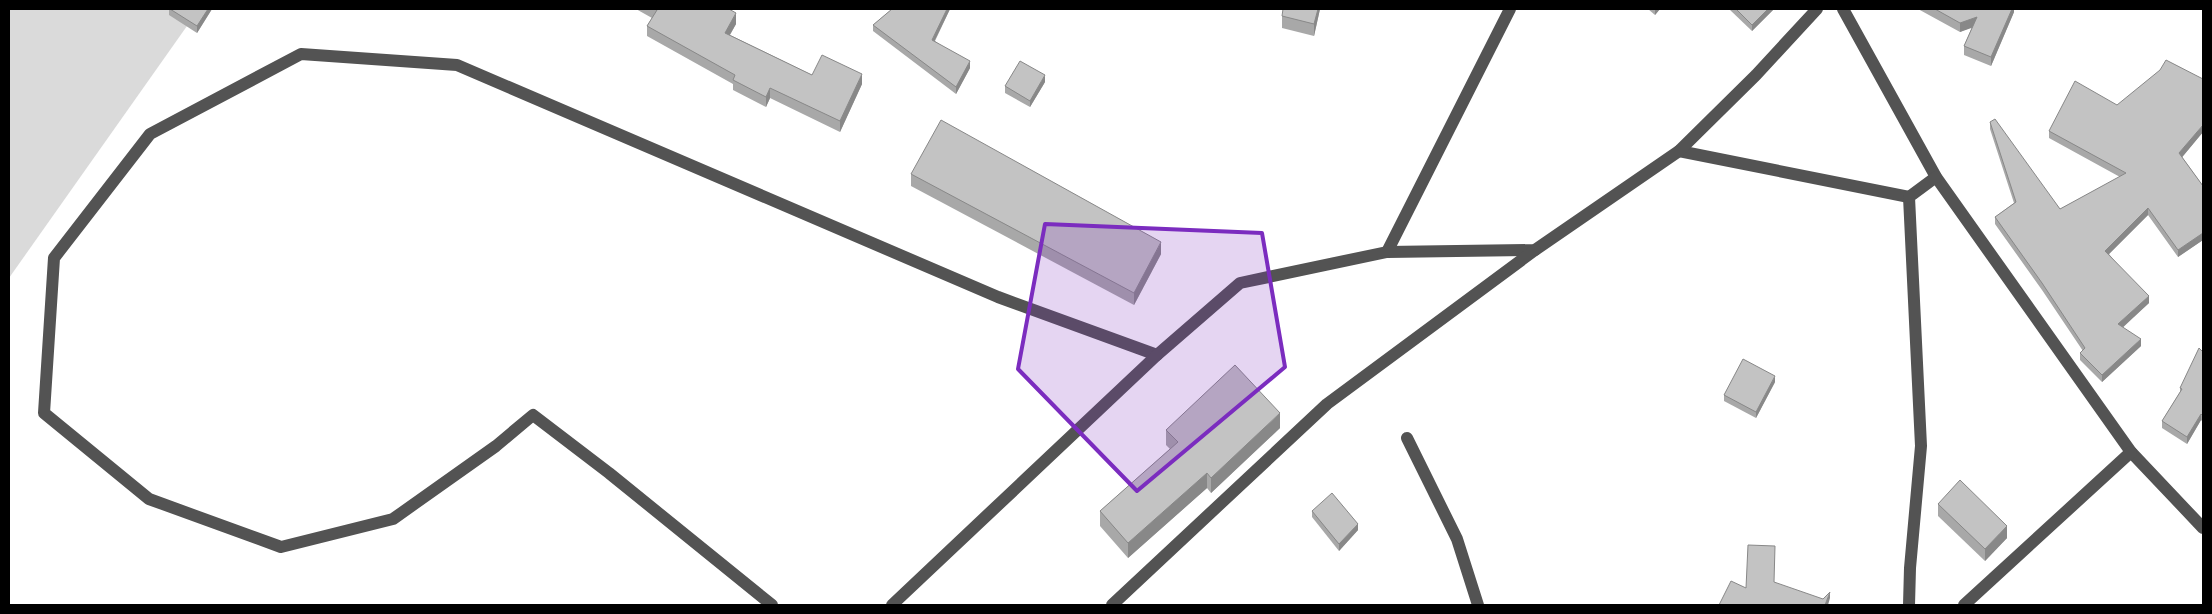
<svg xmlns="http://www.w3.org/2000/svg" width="2212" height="614" font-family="'Work Sans',sans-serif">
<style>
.green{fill:#dadada}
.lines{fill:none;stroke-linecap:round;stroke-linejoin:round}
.minor{stroke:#535353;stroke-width:12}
.wall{fill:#a8a8a8}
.shaded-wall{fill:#888}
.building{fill:#c3c3c3;stroke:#888}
.marked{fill:#7b2cbf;fill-opacity:0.2;stroke:#7b2cbf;stroke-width:4;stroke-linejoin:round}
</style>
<rect width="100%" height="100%" fill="#fff"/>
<path class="green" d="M9,9H199L9,278Z"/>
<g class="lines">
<g class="minor">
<path d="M1843,9L1936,177L2131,452L2203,528"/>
<path d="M1679,151L1909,197"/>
<path d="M1387,252L1510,9"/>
<path d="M1407,438L1457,539L1478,605"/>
<path d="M772,605L609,473L533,415L496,446L393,519L281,547L149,499L44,413L54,258L150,134L301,54L457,65L998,297L1157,355"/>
<path d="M892,605L1157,355L1240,283L1387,252L1535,250L1679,151L1756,75L1817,9"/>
<path d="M1112,605L1327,404L1535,250"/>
<path d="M1909,605L1910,568L1921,446L1909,197L1936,177"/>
<path d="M1964,605L2131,452"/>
</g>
</g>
<g class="wall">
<path d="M169,9H212L197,33L169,15Z"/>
<path d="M636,9H729L736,24L730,35L812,75L862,84L840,132L770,98L766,107L733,90V84L647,36V26L652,18Z"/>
<path d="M892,9H950L935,41L970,68L956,94L873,31V25Z"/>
<path d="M1320,9L1314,36L1282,28V16Z"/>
<path d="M1648,9H1660L1655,15Z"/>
<path d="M1729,9H1774L1752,31Z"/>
<path d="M1918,9H2014V12L1991,66L1964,55V46L1972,27L1960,32Z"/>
<path d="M1045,82L1030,107L1005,93V86Z"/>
<path d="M2117,105L2203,132L2182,157L2203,186V240L2178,257L2148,215L2109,254L2149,303L2122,327L2141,346L2102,382L2080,360V353L2083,351L2042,290L1995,224V217L2014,203L1990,129V122L2060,209L2120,177L2049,138V131Z"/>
<path d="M911,174L1161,254L1134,305L911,186Z"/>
<path d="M2203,352V422L2201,420L2187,444L2162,428V421L2180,392V388Z"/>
<path d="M1775,382L1756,418L1724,401V395Z"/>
<path d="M1280,428L1211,493L1207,488L1128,558L1100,526V511L1170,449L1166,445V430Z"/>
<path d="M1938,504L2007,538L1985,561L1938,516Z"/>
<path d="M1312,511L1358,530L1339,551L1312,517Z"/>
</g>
<g class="shaded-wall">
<path d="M208,9H212L197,33V26Z"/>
<path d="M947,9H950L932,46V40Z"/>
<path d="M1318,9H1320L1314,36V24Z"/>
<path d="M1655,9H1660L1655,15Z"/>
<path d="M1768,9H1774L1752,31V25Z"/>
<path d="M2012,9H2014V12L1991,66V57Z"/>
<path d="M736,13V24L725,43V33Z"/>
<path d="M1977,17V26L1960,32V23Z"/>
<path d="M970,61V68L956,94V87Z"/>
<path d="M862,74V84L840,132V121Z"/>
<path d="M1045,75V82L1030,107V101Z"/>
<path d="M770,88V98L766,107V97Z"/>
<path d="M2203,125V132L2179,161V153Z"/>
<path d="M2148,208V215L2105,258V251Z"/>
<path d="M2203,233V240L2178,257V250Z"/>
<path d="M1161,242V254L1134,305V293Z"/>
<path d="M2149,296V303L2118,332V324Z"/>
<path d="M2141,339V346L2102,382V375Z"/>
<path d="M1775,376V382L1756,418V412Z"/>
<path d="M1280,413V428L1211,493V478Z"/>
<path d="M2201,414V420L2187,444V437Z"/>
<path d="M1207,473V488L1128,558V543Z"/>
<path d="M1358,524V530L1339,551V544Z"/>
<path d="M2007,526V538L1985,561V549Z"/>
<path d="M1830,592V598L1828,605H1825Z"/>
</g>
<g class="building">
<path d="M170,9H208L197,26Z"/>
<path d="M654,9H729L736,13L725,33L812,75L822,55L862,74L840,121L770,88L766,97L733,80L735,75L647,26L657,10Z"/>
<path d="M892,9H947L932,40L970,61L956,87L873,25Z"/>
<path d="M1283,9H1318L1314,24L1282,16Z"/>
<path d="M1736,9H1768L1752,25Z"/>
<path d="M1935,9H2012L1991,57L1964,46L1977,17L1960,23Z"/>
<path d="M2166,60L2203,79V125L2179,153L2203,186V233L2178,250L2148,208L2105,251L2149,296L2118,324L2141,339L2102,375L2080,353L2085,348L2042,283L1995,217L2016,202L1990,122L1995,119L2060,209L2126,173L2049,131L2075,81L2117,105L2160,70Z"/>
<path d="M1020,61L1045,75L1030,101L1005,86Z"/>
<path d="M941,120L1161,242L1134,293L911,174Z"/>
<path d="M2199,348L2203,352V416L2201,414L2187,437L2162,421L2182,389L2180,388Z"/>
<path d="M1743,359L1775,376L1756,412L1724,395Z"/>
<path d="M1235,365L1280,413L1211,478L1207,473L1128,543L1100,511L1178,442L1166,430Z"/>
<path d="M1960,480L2007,526L1985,549L1938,504Z"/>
<path d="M1332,493L1358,524L1339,544L1312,511Z"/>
<path d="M1748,545L1775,546L1774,582L1823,599L1830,592L1825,605H1719L1731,581L1746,588Z"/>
</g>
<path class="marked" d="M1045,224L1262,233L1285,367L1137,491L1018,369Z"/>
<rect width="2212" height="614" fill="none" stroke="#000000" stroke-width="20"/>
</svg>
